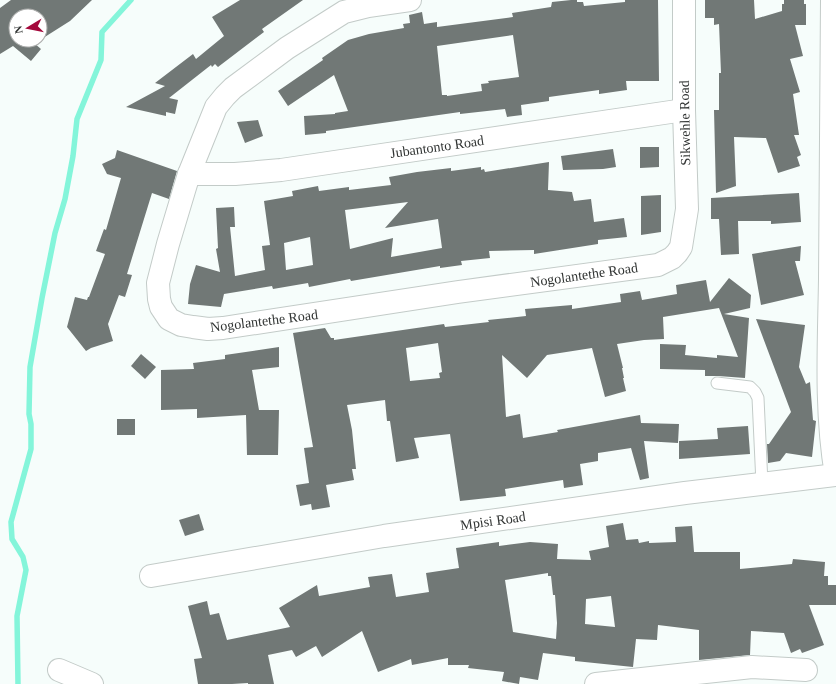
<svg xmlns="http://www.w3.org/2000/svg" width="836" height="684" font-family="'Times New Roman',serif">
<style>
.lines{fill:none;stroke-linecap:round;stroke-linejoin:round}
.stream{stroke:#84f5da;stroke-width:5.5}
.building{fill:#717876;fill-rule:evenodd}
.lane-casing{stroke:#c3cbc8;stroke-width:13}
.street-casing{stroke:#c3cbc8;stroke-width:24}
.lane{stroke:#fff;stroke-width:11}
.street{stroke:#fff;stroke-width:22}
.labels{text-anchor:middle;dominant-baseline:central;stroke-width:4;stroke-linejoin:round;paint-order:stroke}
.street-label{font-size:14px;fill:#313433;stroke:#fff}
</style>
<rect width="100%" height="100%" fill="#f6fdfb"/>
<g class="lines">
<path class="stream" d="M18,684L17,616L26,570L23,557L12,539L11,522L31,449V424L29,414L30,367L42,298L55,233L65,199L73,156L77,119L101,60L102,32L131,0"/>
</g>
<g class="building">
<path d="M11,0H92L70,21L40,40V16H16V40H39L34,43L41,49L31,61L13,46L0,54V8Z"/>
<path d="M240,0H303L262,29L264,32L218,67L215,64L212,67L211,65L169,98L178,100L175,114L166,112V116L126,107L165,86L155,83L193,54L196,59L224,36L212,17Z"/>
<path d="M571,0H577V2H583L584,6L625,2V0H658L659,81H626L627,90L599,94V90L549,97V101L521,105L522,115L507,117L505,109L460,114V112L326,131V133L305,135L304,116L335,114V113L348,111L334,75L288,106L278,91L323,60L322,58L348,40L369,34L404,28L403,24L410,23L409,15L422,12L424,24L437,22V27L513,17L512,13L551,7L552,2ZM513,35L519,77L488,81L489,83L481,84L482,91L447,96V95H442L437,46Z"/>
<path d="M705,0H754L755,19L782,11V4H784V0H804V4H806V25H795L803,56L790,59L800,92L793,94L799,135H794L801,155L797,157L800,166L778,173L766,138L734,137L736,186L716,193L714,110H719V73H721L719,24L714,25V18H705Z"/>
<path d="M258,120L263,136L245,143L237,122Z"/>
<path d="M640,147H659V167L640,168Z"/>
<path d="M613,149L616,167L603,169L563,170L561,156Z"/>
<path d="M117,150L177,171L169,199L152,193L127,274L132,275L125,297L119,295L108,324L113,341L91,348L86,351L67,327L75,297L87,300L88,297H89L105,254L96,251L104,229L106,230L121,178L107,174L102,164L115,158Z"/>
<path d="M549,162L548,190L572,192L574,201L591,199L594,222L624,218L627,237L598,240V244L534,254V250L489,251L490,258L461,261L462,265L440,268V266L351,281L350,279L309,287L308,283L273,289L272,286L224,294L221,307L188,304L190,284L196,265L220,272L216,249L218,248L216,208L234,207L235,227H230L235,276L265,270L262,246L270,245L264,201L293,196L292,191L318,186L319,191L349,187V190L391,185L389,177L417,172L451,168V171L481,167V170L484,169L485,172ZM408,202L385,228L438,219L442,248L391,257L393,238L350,249L345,210ZM310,237L313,265L286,270L284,243Z"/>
<path d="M799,193L801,222L771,224V221H738L739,254L721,255L719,219H711V198Z"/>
<path d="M661,195V232L641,235V196Z"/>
<path d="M801,246L800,261H795L804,295L761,305L752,254Z"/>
<path d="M729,278L751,295L750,308L724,314L749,318L745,378L718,376H705V370L660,369V344L686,345L685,355L717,358V355L738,357L719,308L663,317L664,339L644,340L617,344L623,368H622L624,378H623L626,391L605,397L592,348L547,355L527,378L502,355L506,417L520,414L523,438L558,432L557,430L640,415L641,423L679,424L678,443L644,441L649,478L640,480L631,448L598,453V461L580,464L583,485L564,488L563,480L505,489L506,496L460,501L450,434L414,438L419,458L396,462L390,421H387L385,400L347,405L352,430L356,469H352L354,480L326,485L330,507L312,510L311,504L300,506L296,485L309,483L304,448L313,447L293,333L325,328L331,338H334V340L444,324L445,327L489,322L488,320L526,316L525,309L572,305V309L621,302L620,294L640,291L642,300L677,294L676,285L706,280L710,302ZM438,343L442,372L439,373L440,378L410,381L406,348Z"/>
<path d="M756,319L805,325L799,367L806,384L810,382L813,420L816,421L812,457L786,453L780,461L768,463L767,444H769L791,412Z"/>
<path d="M279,347V367L252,370L259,410H279L278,455H247L246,415L197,418V409L161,410V370L194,369L193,363L225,359V355Z"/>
<path d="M141,354L156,367L145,379L131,366Z"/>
<rect x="117" y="419" width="18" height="16"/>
<path d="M748,426L750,454L679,459V441L718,439L717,428Z"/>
<path d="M199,514L204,530L185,536L179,520Z"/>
<path d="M623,523L626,540L638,539L639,543L649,541V543L676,542L675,527L692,526L694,552H740V569L792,564L793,559L825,562L824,576H828V585H836V605H809L824,645L802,653L800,649L791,653L784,633L751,631L750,655L699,660V630L658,625L657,640L636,639L633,667L575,661V657L543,653L538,680L520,677L519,684L502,681L504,672L468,668L469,665H448V658L412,665L411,659L378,672L362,631L322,657L316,646L296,657L292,650L268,655L274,684H248V683L232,684H198L194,659L202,658L188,606L207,601L210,615L219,613L227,640L290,627L279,608L317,585L319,596L370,587L368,577L392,574L396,597L429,592L426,573L459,568L456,548L499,542V546L530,542L558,544L557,559L591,560L589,551L609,547L606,526ZM548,573V576H551L553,595H555L557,623L556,639L513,632L505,580ZM611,596L615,627L585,624L586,599Z"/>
</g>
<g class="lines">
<g class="lane-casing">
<path id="lane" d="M717,383L750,387L755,392L758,398L762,484"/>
</g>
<g class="street-casing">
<g id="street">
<path d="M410,0L368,6L344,12L287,48L233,88L225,96L216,107L189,174L168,244L158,283L159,299L161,307L169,319L181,325L193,327L208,329L223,328L458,292L658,265L672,258L677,253L681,247L687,209L684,110V0"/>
<path d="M832,0C831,93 830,186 830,279C829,344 825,410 836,475"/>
<path d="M189,174H235L281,170L684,110"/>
<path d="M151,576L384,536L685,493L836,475"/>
<path d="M59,670L92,684"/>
<path d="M596,684L752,667L806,670"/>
</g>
</g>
<use href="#lane" class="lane"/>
<use href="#street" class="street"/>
</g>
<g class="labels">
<g class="street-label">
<text transform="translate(685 123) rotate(-91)">Sikwehle Road</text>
<text transform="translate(437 147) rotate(-8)">Jubantonto Road</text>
<text transform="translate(584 275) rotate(-8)">Nogolantethe Road</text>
<text transform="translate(264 321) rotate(-7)">Nogolantethe Road</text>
<text transform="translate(493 521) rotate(-8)">Mpisi Road</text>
</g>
</g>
<g transform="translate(28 28) rotate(260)"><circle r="19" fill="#ffffff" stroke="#adaead"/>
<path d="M0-3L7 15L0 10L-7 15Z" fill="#a4083b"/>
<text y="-6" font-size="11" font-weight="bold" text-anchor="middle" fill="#313433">N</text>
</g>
</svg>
